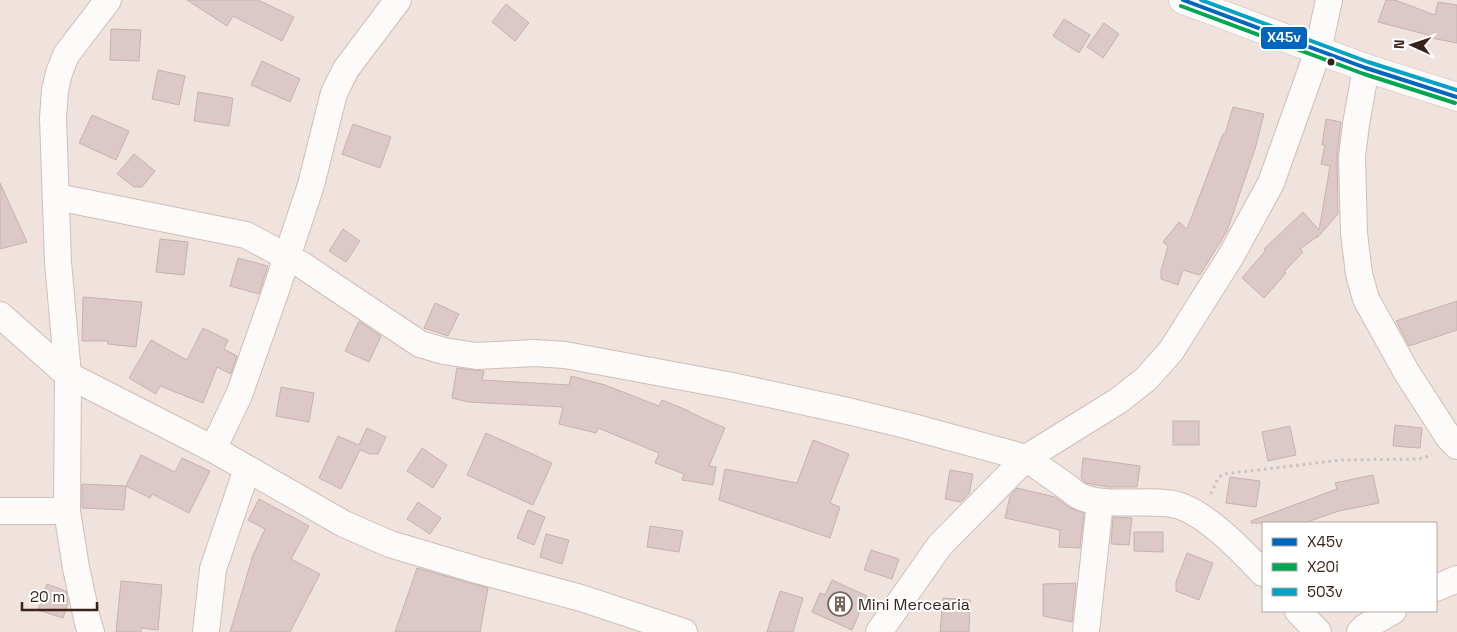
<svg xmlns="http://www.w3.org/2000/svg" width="1457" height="632" font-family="'Space Grotesk',sans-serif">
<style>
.building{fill:#dcc8c6;stroke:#c5b3b0}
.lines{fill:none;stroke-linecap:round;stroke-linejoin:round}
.minor-casing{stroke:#d0beb8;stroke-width:28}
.secondary-casing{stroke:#d0beb8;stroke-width:29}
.path{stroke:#c9c3c0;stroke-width:3;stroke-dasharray:2.5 4;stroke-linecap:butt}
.minor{stroke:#fdfbfa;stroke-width:26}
.secondary{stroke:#fdfbfa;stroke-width:28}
.bus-1-casing{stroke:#fff;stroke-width:8}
.bus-2-casing{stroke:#fff;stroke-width:8}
.bus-3-casing{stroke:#fff;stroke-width:8}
.bus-1{stroke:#0065bd;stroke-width:4}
.bus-2{stroke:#00a651;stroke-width:4}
.bus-3{stroke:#03a2c5;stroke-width:4}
.bus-dot{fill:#39221a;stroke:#fff;stroke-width:2}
.labels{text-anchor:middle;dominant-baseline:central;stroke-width:4;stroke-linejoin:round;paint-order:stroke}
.poi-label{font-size:16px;fill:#39221a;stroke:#fff;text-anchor:start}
.line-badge{stroke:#fff;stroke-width:2}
.badge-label{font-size:14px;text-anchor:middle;font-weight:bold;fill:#fff}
</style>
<rect width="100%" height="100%" fill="#f0e2dd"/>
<g class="building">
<path d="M187,0H258L294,17L282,41L233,16L227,26Z"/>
<path d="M1386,0H1395L1435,15L1438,2L1457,5V43L1431,38L1432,36L1378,22Z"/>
<path d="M506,4L529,23L515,41L492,22Z"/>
<path d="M1064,19L1090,35L1079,53L1053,36Z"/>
<path d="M1104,23L1119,34L1103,58L1087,47Z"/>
<path d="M111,29L141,30L139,61L110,60Z"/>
<path d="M262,61L300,79L290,102L251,85Z"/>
<path d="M158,70L185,76L179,105L152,99Z"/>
<path d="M198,92L233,98L229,126L194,121Z"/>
<path d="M1233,107L1264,114L1255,149L1227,231L1200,275L1183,270L1178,285L1161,279V271L1168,246L1163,242L1179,222L1187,229L1223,134H1225Z"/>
<path d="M92,115L129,131L116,160L79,143Z"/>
<path d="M1326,119L1341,122L1337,157L1338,214L1317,238L1318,236L1300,249L1303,252L1284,272L1286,273L1264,298L1242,278L1266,250L1264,249L1303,212L1319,230L1330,166L1321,164L1325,145H1322Z"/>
<path d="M353,124L391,137L380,168L342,154Z"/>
<path d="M134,154L155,171L142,187H134L117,174Z"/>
<path d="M0,183L27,242L0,249Z"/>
<path d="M343,229L360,241L346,262L329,251Z"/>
<path d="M160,239L188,242L184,275L156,272Z"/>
<path d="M238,258L268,266L259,294L230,286Z"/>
<path d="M83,297L142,302L136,347L108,344V341H82Z"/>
<path d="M1457,301V330L1409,346L1396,321Z"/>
<path d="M435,303L459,314L448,336L424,328Z"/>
<path d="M359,321L381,336L369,362L345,351Z"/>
<path d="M203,328L228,340L224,349L237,356L231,374L217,367L203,403L160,386L156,394L129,378L151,340L187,360Z"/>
<path d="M457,368L484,371L482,380L569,385L571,376L605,385L659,406L662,400L689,411V412L725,428L709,466L716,467L713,485L682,480L684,474L655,463L659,453L598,428L596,433L559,424L563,407L468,402L452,398Z"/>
<path d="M281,387L314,393L309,422L276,416Z"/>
<rect x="1173" y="421" width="26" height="24"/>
<path d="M1395,425L1422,428L1420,448L1393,446Z"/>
<path d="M1290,426L1296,455L1268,461L1262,432Z"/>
<path d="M367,428L386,437L378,454H370L360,450L341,489L319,478L338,436L359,445Z"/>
<path d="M486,433L552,463L533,505L467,475Z"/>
<path d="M813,440L849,454L830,503L840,507L830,538L719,500L725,469L797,483Z"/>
<path d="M422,448L447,465L433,488L407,471Z"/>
<path d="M141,455L175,472L182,458L210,471L189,513L152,494L150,498L126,486Z"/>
<path d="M1083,458L1140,466L1137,487H1107L1086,483L1081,478Z"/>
<path d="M950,470L973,474L969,494L961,502L945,499Z"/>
<path d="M1373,475L1379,503L1339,511L1304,523H1251V521L1337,489L1335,483Z"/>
<path d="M1230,477L1260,481L1256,507L1226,503Z"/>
<path d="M82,484L126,486L124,510L82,508Z"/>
<path d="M1017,488L1055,497L1070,508L1084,513L1080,548L1059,547L1060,530L1005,518L1010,496Z"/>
<path d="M259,499L309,526L291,559L320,574L290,632H230L253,555L265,529L248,520Z"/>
<path d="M418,502L441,518L430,534L407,519Z"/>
<path d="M528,510L545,517L534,545L517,538Z"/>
<path d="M1113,517L1132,518L1129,545L1111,544Z"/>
<path d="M650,526L683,531L679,552L647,547Z"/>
<path d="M1134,532H1163V552L1134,551Z"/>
<path d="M546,534L569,540L562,564L540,557Z"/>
<path d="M871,550L899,559L892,579L864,570Z"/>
<path d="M1187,553L1213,563L1199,600L1176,591V582Z"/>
<path d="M417,568L488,588L480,632H395Z"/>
<path d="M832,580L867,596L852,630L812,612L820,593L825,595Z"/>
<path d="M121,581L162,585L158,630L141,628V632H116Z"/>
<path d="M1076,583L1072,622L1043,616V584Z"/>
<path d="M47,584L66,591L68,603L63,618L38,610Z"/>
<path d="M780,591L803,598L793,632H767Z"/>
<path d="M943,598L970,600L969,632H940Z"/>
</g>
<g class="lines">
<g class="minor-casing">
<g id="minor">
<path d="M1366,68L1356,124L1352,157L1354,233L1359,274L1366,299L1407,373L1449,438L1457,446"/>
<path d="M57,197L246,235L302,265L420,344L444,351L476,356L535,353L565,355L732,386L852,412L909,426L1026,458L1070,489C1090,512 1149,497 1177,505C1206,513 1242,551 1263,573"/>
<path d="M0,315L68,375L213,449L344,524L390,544L477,570L581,598L684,632"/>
<path d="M213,449L239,395L275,293L311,185L334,93L346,69L398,0"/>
<path d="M0,511H67"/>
<path d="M1436,588L1457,579"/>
<path d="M1298,611L1318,632"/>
<path d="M91,632L88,623L76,568L67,511L68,375L58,262L53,118L55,90L59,73L66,55L108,0"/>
<path d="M206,632L213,569L247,469"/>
<path d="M879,632L940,545L1026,458L1118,401L1146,379L1171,351L1231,256L1271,183L1318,51L1329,0"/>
<path d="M1086,632L1100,502"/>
<path d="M1360,632L1365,627L1393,611"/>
</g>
</g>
<g class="secondary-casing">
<path id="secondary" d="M1183,0L1366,68L1457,97"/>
</g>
<path class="path" d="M1211,494L1218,478L1223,474L1342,460L1419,459L1432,455"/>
<use href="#minor" class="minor"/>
<use href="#secondary" class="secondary"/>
<g class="bus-1-casing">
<path id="bus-1" d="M1183,0L1366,68L1457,97"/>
</g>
<g class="bus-2-casing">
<path id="bus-2" d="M1181,6L1364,74L1455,103"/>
</g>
<g class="bus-3-casing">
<path id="bus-3" d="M1201,0L1368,62L1457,90"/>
</g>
<use href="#bus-1" class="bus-1"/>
<use href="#bus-2" class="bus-2"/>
<use href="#bus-3" class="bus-3"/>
</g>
<defs>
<g id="building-ring" transform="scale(1.25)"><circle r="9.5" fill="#fff" stroke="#79655e" stroke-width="1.5"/><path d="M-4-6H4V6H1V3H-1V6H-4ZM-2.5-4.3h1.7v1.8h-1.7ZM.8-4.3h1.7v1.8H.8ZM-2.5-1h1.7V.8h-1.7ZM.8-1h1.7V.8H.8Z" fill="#79655e"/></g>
</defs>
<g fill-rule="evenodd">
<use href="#building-ring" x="840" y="604"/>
</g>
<circle class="bus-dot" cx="1331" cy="62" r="4.5"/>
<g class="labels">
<g class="poi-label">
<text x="858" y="604">Mini Mercearia</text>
</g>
</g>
<rect class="line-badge" x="1260" y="26" width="48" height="24" rx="5" fill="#0065bd"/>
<g class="badge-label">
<text x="1284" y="42">X45v</text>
</g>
<rect x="1262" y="522" width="175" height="90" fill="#ffffff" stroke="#b0a7a3"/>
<rect x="1272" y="538" width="25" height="8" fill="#0065bd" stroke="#b0a7a3"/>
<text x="1307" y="547" font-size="15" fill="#39221a">X45v</text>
<rect x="1272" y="563" width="25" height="8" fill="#00a651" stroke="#b0a7a3"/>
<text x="1307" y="572" font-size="15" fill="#39221a">X20i</text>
<rect x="1272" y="588" width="25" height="8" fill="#03a2c5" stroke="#b0a7a3"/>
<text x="1307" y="597" font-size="15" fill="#39221a">503v</text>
<g transform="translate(1412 45) rotate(273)" stroke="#ffffff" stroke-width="4" paint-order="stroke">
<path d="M0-4L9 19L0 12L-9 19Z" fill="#39221a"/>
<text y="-8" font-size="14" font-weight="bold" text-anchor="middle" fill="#39221a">N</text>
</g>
<path d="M22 602v8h75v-8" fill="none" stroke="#39221a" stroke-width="2.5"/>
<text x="30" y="602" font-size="15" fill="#39221a" stroke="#ffffff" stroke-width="4" paint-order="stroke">20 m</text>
</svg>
